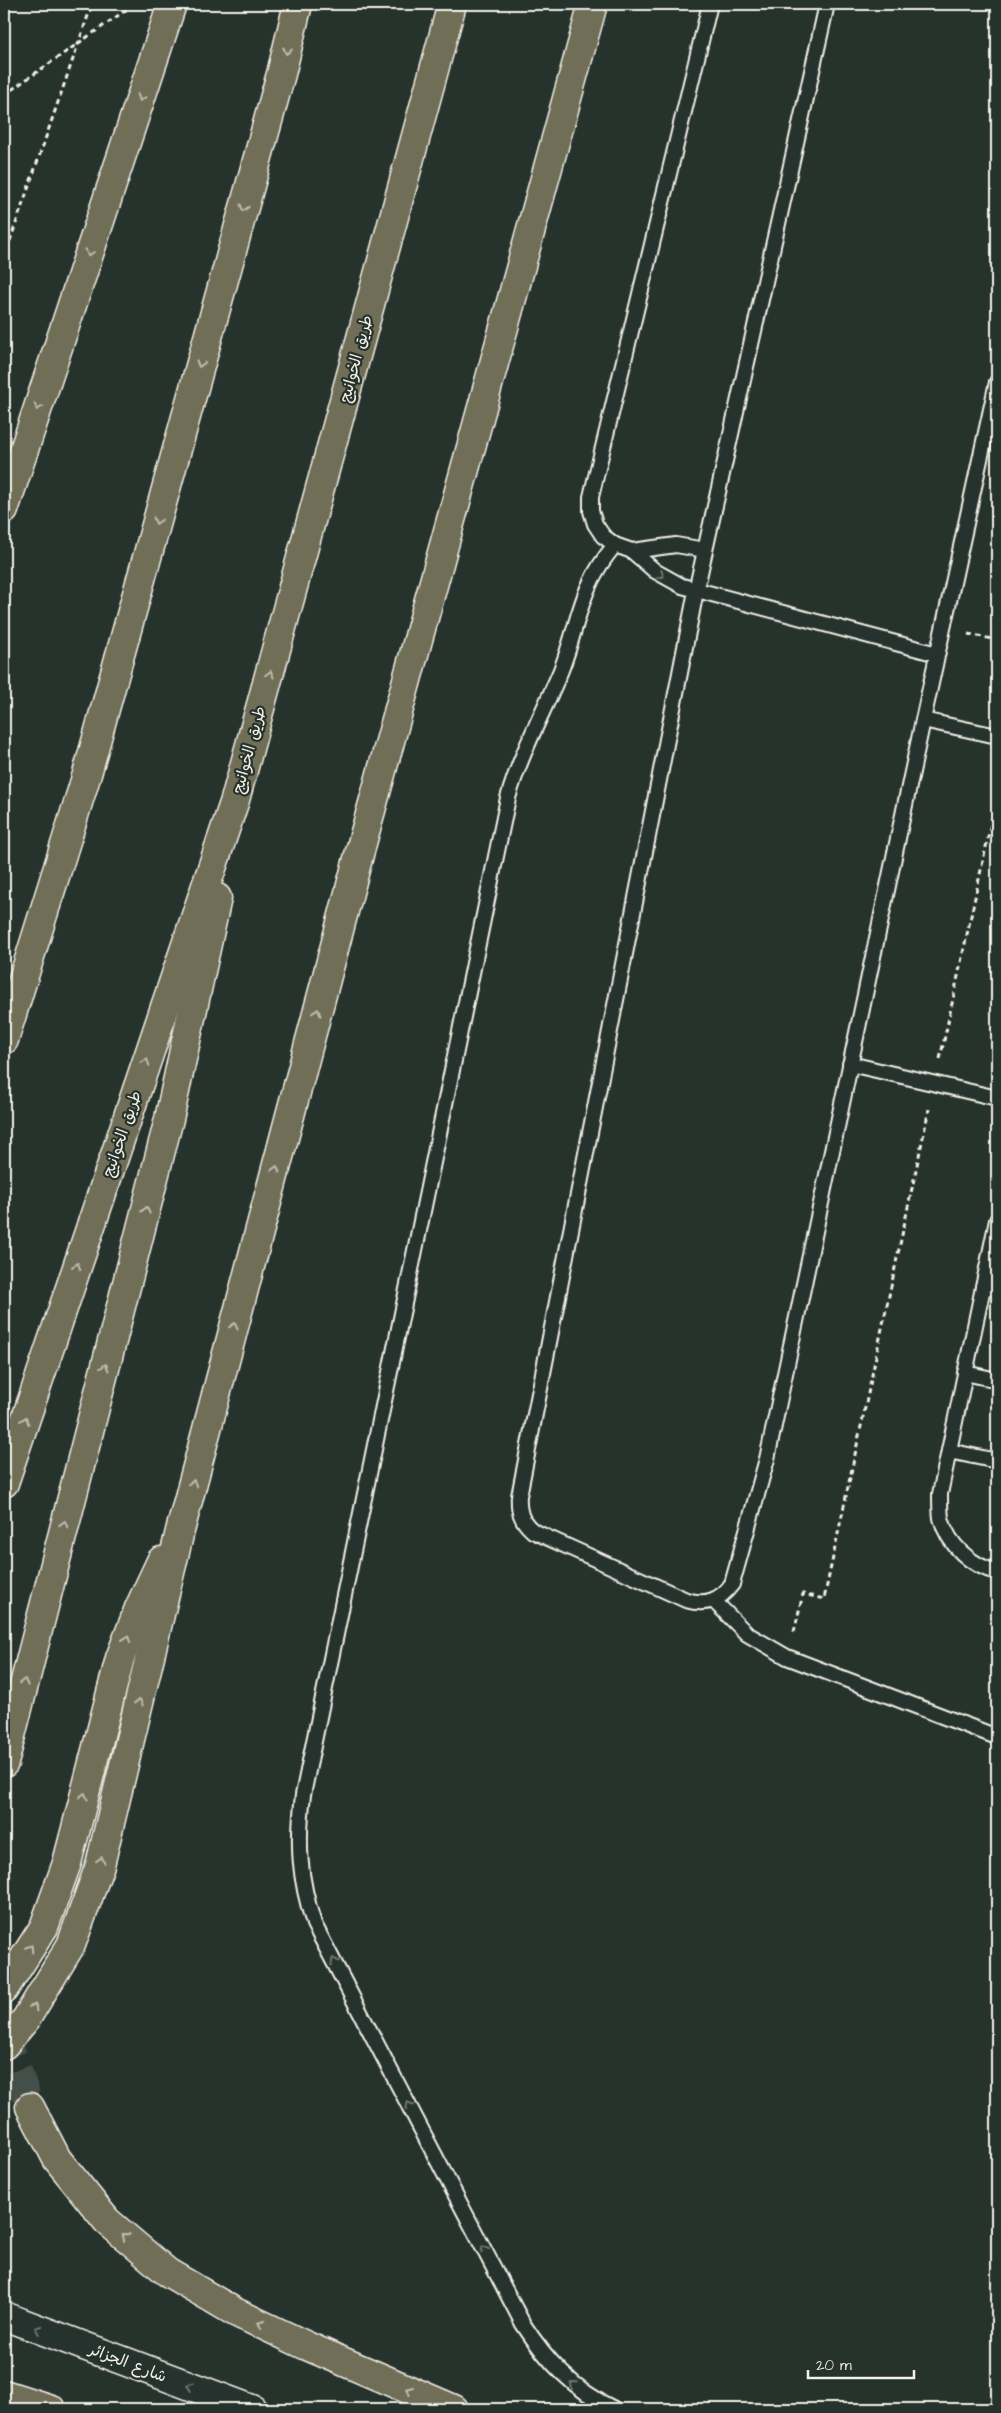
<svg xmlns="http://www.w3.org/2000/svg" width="1001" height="2413" font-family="'Architects Daughter','Playpen Sans Arabic',sans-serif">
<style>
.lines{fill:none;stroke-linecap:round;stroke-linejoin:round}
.trunk-tunnel{stroke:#455049;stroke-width:28;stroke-dasharray:28 14;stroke-linecap:butt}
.service-casing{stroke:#f4f1e8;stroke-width:18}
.secondary-casing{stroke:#f4f1e8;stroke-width:31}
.trunk-casing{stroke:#f4f1e8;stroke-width:31}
.path{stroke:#f4f1e8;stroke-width:3;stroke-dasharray:5 4;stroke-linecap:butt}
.service{stroke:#26332d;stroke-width:14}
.secondary{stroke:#26332d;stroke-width:28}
.trunk{stroke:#716e59;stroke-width:28}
.oneway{stroke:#c0bdaf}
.oneway2{stroke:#6e766e}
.labels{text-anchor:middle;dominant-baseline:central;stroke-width:4.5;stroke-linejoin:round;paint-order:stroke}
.street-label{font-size:16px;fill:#f4f1e8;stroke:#26332d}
</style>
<rect width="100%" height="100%" fill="#26332d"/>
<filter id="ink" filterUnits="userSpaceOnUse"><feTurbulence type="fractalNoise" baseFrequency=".02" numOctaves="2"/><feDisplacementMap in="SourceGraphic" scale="10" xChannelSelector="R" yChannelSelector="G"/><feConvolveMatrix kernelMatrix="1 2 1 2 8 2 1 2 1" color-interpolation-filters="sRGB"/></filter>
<g filter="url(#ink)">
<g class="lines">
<path class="trunk-tunnel" d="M4,2030L30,2107"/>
<g class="service-casing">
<g id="service">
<path d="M710,4L591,497V511L595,524L603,536L615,545L632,551L655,571L682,586L937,654"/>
<path d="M827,4L696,591L519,1496C518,1511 521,1521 533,1531L686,1600C707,1606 720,1600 732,1584L767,1459L923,720L997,382"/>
<path d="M632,551L676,545L705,550"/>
<path d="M923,720L997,736"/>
<path d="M850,1064L997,1098"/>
<path d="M997,1220L940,1494C940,1502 940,1511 941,1518C948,1545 971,1566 997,1572"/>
<path d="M983,1286L997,1289"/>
<path d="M965,1373L997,1380"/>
<path d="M949,1451L997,1461"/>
<path d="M714,1601L747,1634L787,1657L997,1737"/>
<path d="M614,2409C574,2390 547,2361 523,2324L314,1924C299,1878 297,1843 303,1795L508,798C521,753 543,713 561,670C580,621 579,587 615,545"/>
</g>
</g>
<g class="secondary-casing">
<path id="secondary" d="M4,2316L252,2409"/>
</g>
<g class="trunk-casing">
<g id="trunk">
<path d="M4,510L172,4"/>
<path d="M4,1040L87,774L281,74L298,4"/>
<path d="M4,1483L235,800L452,4"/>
<path d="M4,1763L169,1119L217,898"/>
<path d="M4,1989L44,1927L67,1863L120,1658L139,1608L161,1561"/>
<path d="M4,2045L26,2019L71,1945L100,1865L180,1531L364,836L593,4"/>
<path d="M30,2107L57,2159L107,2221L167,2272L235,2312L307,2346L454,2409"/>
<path d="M4,2394L51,2409"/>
</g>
</g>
<g class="path">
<path d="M4,95L129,8"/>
<path d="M4,258L92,4"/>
<path d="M968,634L997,640"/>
<path d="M940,1059L997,796"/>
<path d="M794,1632L803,1594L824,1599L929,1109"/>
</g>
<use href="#service" class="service"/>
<use href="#secondary" class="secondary"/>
<use href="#trunk" class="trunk"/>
</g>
<defs><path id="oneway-chevron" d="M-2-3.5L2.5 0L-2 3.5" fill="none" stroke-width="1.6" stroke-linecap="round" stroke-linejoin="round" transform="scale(1.25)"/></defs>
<g class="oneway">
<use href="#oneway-chevron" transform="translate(287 51) rotate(104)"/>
<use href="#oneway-chevron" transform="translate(141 98) rotate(108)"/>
<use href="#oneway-chevron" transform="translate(244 208) rotate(106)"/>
<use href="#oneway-chevron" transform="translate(89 253) rotate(108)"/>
<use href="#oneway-chevron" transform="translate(200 364) rotate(106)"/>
<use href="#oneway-chevron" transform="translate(38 407) rotate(108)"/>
<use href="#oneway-chevron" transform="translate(157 521) rotate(106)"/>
<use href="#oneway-chevron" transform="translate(270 674) rotate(-75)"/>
<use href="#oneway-chevron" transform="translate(317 1012) rotate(-75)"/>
<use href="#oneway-chevron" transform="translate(146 1062) rotate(-71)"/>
<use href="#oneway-chevron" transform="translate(276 1169) rotate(-75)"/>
<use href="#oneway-chevron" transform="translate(146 1210) rotate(-76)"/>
<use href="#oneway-chevron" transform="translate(77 1266) rotate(-71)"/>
<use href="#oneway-chevron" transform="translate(234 1326) rotate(-75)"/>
<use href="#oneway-chevron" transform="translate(105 1367) rotate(-75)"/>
<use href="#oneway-chevron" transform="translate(25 1420) rotate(-71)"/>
<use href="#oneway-chevron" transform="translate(193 1483) rotate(-75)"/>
<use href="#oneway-chevron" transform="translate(64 1524) rotate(-75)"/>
<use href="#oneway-chevron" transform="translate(127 1639) rotate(-70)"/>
<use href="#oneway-chevron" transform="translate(24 1682) rotate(-75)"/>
<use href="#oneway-chevron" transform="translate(139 1702) rotate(-76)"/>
<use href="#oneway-chevron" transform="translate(84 1796) rotate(-76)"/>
<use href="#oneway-chevron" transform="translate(101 1860) rotate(-75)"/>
<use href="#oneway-chevron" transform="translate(30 1948) rotate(-57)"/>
<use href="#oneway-chevron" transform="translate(34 2007) rotate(-59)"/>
<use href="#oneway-chevron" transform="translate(125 2236) rotate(-140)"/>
<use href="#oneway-chevron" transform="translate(261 2324) rotate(-155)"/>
<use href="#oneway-chevron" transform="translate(409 2390) rotate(-157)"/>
</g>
<g class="oneway2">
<use href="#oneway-chevron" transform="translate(661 575) rotate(32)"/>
<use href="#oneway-chevron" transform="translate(334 1961) rotate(-117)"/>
<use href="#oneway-chevron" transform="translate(409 2105) rotate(-117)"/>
<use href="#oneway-chevron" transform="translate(484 2249) rotate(-117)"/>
<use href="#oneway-chevron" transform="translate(38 2329) rotate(-159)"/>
<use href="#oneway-chevron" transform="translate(573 2384) rotate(-140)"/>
<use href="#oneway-chevron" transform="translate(190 2386) rotate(-159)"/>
</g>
</g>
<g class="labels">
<g class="street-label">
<text transform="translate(356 359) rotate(-75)">طريق الخوانيج</text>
<text transform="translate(249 750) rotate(-75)">طريق الخوانيج</text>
<text transform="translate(122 1134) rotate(-71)">طريق الخوانيج</text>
<text transform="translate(128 2363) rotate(21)">شارع الجزائر</text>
</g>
</g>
<rect width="1001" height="2413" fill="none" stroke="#26332d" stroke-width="20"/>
<rect x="10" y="10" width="981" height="2393" fill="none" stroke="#f4f1e8" stroke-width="2" filter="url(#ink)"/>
<path d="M808 2370v8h106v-8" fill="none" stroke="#f4f1e8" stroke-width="2.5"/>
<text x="816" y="2370" font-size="15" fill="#f4f1e8" stroke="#26332d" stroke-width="4" paint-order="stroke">20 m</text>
</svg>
